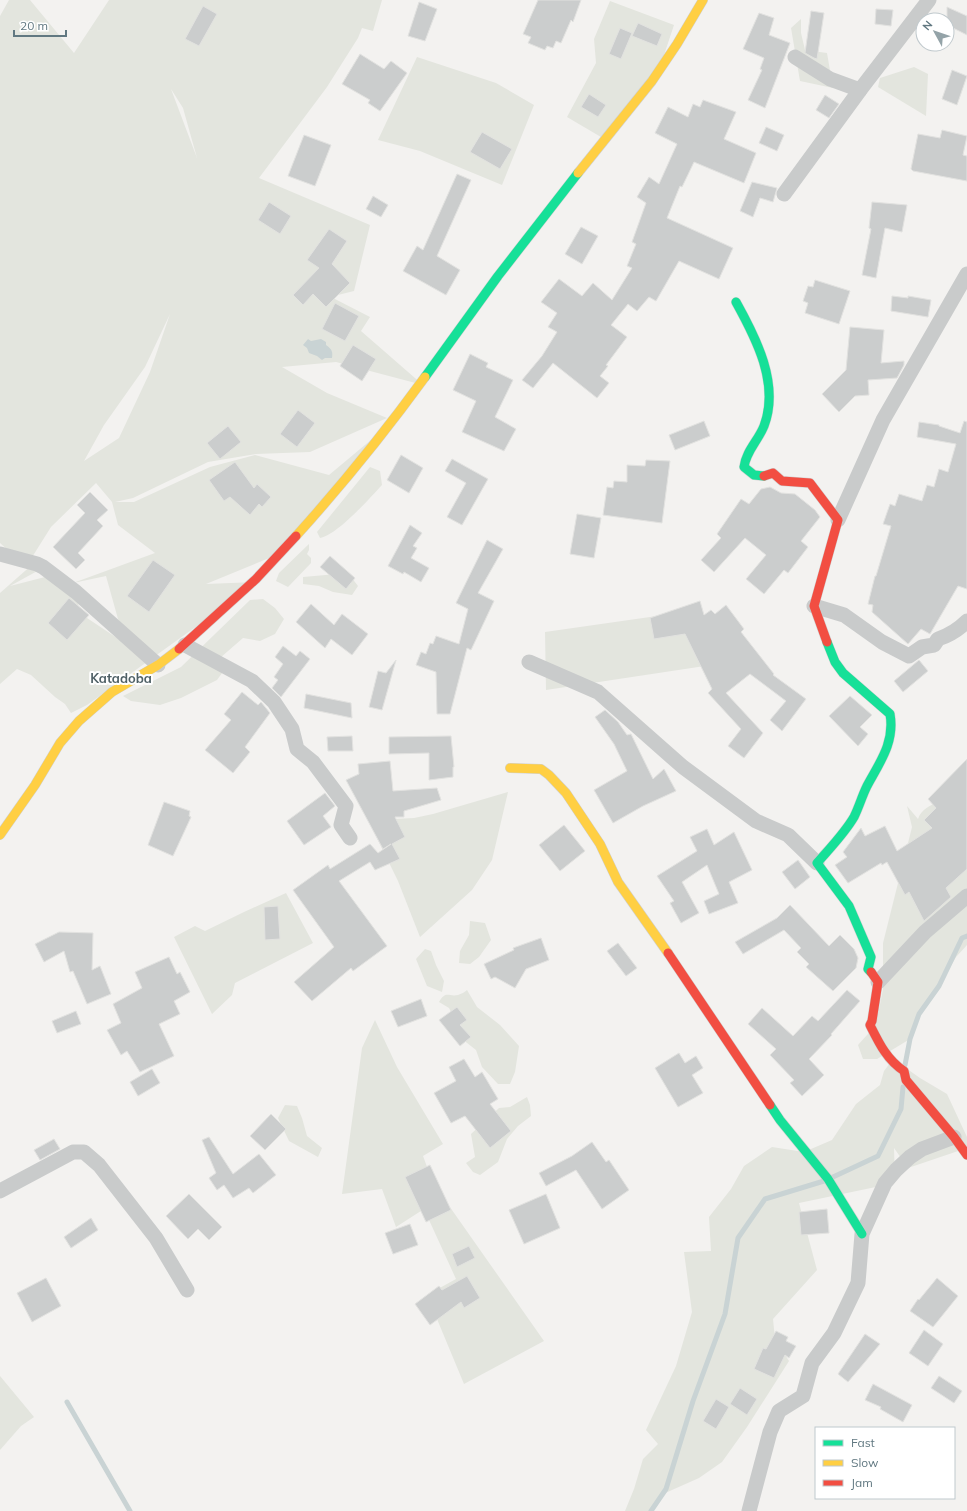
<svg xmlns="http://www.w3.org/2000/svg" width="967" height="1511" font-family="Mulish,sans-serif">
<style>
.green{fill:#e3e5de;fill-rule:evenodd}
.water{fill:#c9d3d4}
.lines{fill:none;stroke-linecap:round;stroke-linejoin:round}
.stream{stroke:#c9d3d4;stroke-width:5}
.building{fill:#cbcdcd;stroke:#e2e2e0}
.fast-casing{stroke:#cfd0d0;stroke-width:10}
.slow-casing{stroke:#cfd0d0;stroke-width:10}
.jam-casing{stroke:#cfd0d0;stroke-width:10}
.street{stroke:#c9cbcb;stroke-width:15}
.fast{stroke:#16e098;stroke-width:9}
.slow{stroke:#ffcf43;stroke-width:9}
.jam{stroke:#f24e42;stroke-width:9}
.labels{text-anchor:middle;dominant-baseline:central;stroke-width:4;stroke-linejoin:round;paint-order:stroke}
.quarter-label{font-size:13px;font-weight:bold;fill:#4f6066;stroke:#fff}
</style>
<rect width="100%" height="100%" fill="#f3f2f0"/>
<g class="green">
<path d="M9,0H30L74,53L109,0H382L373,31L362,28L358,38L327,87L259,178L370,225L354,291L334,296L333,298L370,317L361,331L423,385L336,362L282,367L327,393L387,418L310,452L256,454L208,462L133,498L115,502H134L210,467L255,455L329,475L396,419L286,551L206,584L258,582L87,705L71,713L65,704L55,697L31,675L17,669L0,684V593L34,563L41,569L10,586L49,576L79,591L78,612L135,650L118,619L106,576L73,583L155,553L118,525L112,502L96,483L51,527L29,562L10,552L0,543V16ZM171,89L183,108L197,158ZM170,314L150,372L119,438L84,461L104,425L145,367Z"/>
<path d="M610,1L674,25L659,70L601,137L567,117L596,63L594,39Z"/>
<path d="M801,19V33L805,50L827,53L833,88L800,81L791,28Z"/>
<path d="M417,57L496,83L534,105L502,185L420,151L378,140Z"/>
<path d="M914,67L928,74L926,116L878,87L880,78Z"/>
<path d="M370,467L380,471L382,485C369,499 337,535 320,538L317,532Z"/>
<path d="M309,544V550L307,554L311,558V563L288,587L276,581L279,573Z"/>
<path d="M348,573L358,586L352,595L333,592L319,586L303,584V577Z"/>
<path d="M263,599L275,608L284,619L275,634L260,641L243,638L220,658L225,669L217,680L181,698L160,705L131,701L123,696L181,667L250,600Z"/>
<path d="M699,610L718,664L546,690L545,632Z"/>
<path d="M508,792L492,860L472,890L420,937L398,881L371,826L394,819L414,818L433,814Z"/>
<path d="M941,801L967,837V945L956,957L939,986L919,1014L910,1039L877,1059H863L858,1045L876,1025L883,989V943L912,827L907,806L918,819C921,809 932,804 941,801Z"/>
<path d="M286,893L313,943L235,983L232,995L212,1014L174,937L195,926L205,931L244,912Z"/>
<path d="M470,921L485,923L491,940L479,957L470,964L459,963L460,951L469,935Z"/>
<path d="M425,949L431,951L436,965L444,981L442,992L427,986L416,959Z"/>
<path d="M467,990L477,1007L500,1025L519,1046L515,1072L510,1084H498L482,1067L476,1050L462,1039L455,1020L449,1008L439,1002C446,990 448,997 458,995C461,994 465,992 467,990Z"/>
<path d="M375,1020L397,1067L443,1144L423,1156L433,1183L544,1341L464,1384L427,1295L456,1279L424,1209L396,1227L382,1189L342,1194L362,1048Z"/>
<path d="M893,1059L920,1078L947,1094L967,1137V1148L908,1168L894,1148L895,1183L799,1203L817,1270L773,1319L775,1339L789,1361L747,1427L722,1462L699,1478L663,1494L651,1511H625L634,1489L643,1459L658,1444L646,1430L676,1366L692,1312L684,1252L711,1251L709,1217L731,1189L744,1166L772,1147L804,1152L832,1140L856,1104L880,1085L884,1071Z"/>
<path d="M527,1097L530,1105L531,1116L518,1126L507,1139L498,1162L480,1175L473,1172L466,1163L475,1157L471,1134L499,1108L510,1107Z"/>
<path d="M285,1105L297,1106L302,1118L307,1136L322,1148L318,1157L289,1141L278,1118Z"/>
<path d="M0,1376L34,1417L21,1426L0,1450Z"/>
</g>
<path class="water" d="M308,339L311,341L321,339L326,342V345C332,349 333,352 332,358H325L322,360L317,356L309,353L307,348L303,345Z"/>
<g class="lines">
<g class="stream">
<path d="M905,1065L910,1039L919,1014L939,986L962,938L967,936"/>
<path d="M833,1177L878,1156L901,1109L903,1087"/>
<path d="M67,1402L130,1511"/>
<path d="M651,1511L666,1489L693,1401L725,1314L738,1238L765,1199L824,1181"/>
</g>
</g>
<g class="building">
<path d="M538,0H581L573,22L571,20L561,43L556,41L553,48L547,46L545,50L528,43L531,37L523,34Z"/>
<path d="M419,2L437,9L425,41L408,36Z"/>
<path d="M203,6L217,14L199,46L185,39Z"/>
<path d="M947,7L967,16V35L947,25Z"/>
<path d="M876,9L893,10L891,26L875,24Z"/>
<path d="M811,11L824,13L817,59L814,58L805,53Z"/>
<path d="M759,13L774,18L769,35L790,43L765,108L748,100L762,70L760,69L764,58L743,49Z"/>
<path d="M638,23L662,34L657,46L632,36Z"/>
<path d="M620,28L632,33L621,59L609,54Z"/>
<path d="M360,54L384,69L391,61L407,73L380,111L368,103L370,100L342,84Z"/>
<path d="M952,70L967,76L957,105L942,99Z"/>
<path d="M589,94L606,105L598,117L581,107Z"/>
<path d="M825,95L839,104L829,118L816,110Z"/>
<path d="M703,100L736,112L724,139L756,153L744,183L694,162L682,187L680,186L667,218L733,248L719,279L679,261L656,301L649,297L637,311L628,304L611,325L627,337L606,365L608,366L600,376L609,383L597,398L553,363L533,388L522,380L542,356L557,332L548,327L557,313L541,302L559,279L582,296L593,283L612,300L632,268L627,266L636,244L632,242L646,203L637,197L649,177L659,184L677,144L655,133L668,107L688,117L693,104L700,107Z"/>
<path d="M766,127L784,135L777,151L759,143Z"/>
<path d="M942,130L967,136L963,155L967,156V181L913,171L911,169L918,134L940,138Z"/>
<path d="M482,132L512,149L500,169L470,152Z"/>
<path d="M304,135L331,145L315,186L288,176Z"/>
<path d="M457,174L471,180L437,256L460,270L446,295L403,271L417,246L423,250Z"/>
<path d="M752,182L777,188L773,202L760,198L753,217L740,211Z"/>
<path d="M373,196L388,205L381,217L366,209Z"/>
<path d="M269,202L291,216L280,234L258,220Z"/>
<path d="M872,202L907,205L902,232L885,228L876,278L862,275L871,229L869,228Z"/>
<path d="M581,227L598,236L582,264L565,254Z"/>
<path d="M329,229L347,241L332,264L350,283L326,307L313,294L303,305L293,295L319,268L307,260Z"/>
<path d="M815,280L850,291L839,324L805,313L808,303L803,301L808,286L813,287Z"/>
<path d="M892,296L908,298V296L931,300L928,317L891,311Z"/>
<path d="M335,303L359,316L345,341L322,329Z"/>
<path d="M850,327L884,330L881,363L904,361V365L897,378L868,380L869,395L855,396L839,412L822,394L846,370Z"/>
<path d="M353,345L376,359L362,381L340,366Z"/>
<path d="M470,354L488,363L486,367L513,380L495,417L516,429L504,451L462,432L476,401L453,390Z"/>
<path d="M298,410L315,423L297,447L280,434Z"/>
<path d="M704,421L710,436L675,450L669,435Z"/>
<path d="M964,421L967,422V589L958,586L930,634L921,629L908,644L872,612L873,605L868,604L875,576H876L891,526L883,524L890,504L895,506L899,494L922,501L927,485L934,487L939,469L948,472L956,444L917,437L919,422L939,425V426L960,433Z"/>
<path d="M228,426L241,442L220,459L207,443Z"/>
<path d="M401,455L423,468L409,493L387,480Z"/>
<path d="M452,459L488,479L462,525L447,517L466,483L445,471Z"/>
<path d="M646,460L670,461L662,523L603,515L607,487L613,488L614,481L627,482V465L645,466Z"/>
<path d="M235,462L254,488L257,484L271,497L262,507L259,504L250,515L230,497L224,501L209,480Z"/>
<path d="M770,487L781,493L795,494L815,510L820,517L801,541L808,547L788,573L784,570L764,594L746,579L766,555L745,538L714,572L701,560L721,538L717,534L741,499L749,504L761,489Z"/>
<path d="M90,492L108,510L97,520L103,526L78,553L85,560L76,569L53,547L85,513L77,505Z"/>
<path d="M577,514L601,518L594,558L570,554Z"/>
<path d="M410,525L422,533L413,546L417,548L411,558L429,568L421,582L404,572L403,574L388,566Z"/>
<path d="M487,540L503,549L478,593L494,601L471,650L467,648L450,714H437L436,672L416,665L421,652L426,654L430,643L433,644L436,636L459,644L468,609L456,603Z"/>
<path d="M330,556L355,578L346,589L320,567Z"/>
<path d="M153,560L175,575L149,612L127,596Z"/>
<path d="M69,598L89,615L67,640L48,623Z"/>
<path d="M700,601L704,615L711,610L715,614L726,605L744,629L741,632L774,674L773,675L806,699L782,731L770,720L786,701L750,674L726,693L763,733L744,758L728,746L741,729L708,693L712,689L685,634L654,639L650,618Z"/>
<path d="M311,604L334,625L342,614L368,634L352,655L331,639L325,648L296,622Z"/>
<path d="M283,646L296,656L300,651L310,659L281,697L272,688L278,680L274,677L283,664L275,657Z"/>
<path d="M396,660L382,710L369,707L378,671L386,673Z"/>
<path d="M919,660L928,671L903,692L894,681Z"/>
<path d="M242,692L258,705L261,702L270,713L245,747L250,752L233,773L205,750L231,720L224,714Z"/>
<path d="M306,694L351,703L352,718L304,708Z"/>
<path d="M850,696L872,715L860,727L868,734L858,746L829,716Z"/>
<path d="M605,710L618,722L627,735L631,734L653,779L664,769L676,791L643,806L613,823L594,790L627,771L614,744L595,717Z"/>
<path d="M352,736L353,751H328L327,737Z"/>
<path d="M451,736L454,767H453V777L429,780V753L389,754V737Z"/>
<path d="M967,759V869L946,888L951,897L924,921L909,892L905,895L887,862L882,865L881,863L848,883L835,865L847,857L843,852L861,828L865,836L885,826L897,851L932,828L924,820L936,808L928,799Z"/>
<path d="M390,761L393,791L437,788L441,800L404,811V817H395L405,837L392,844L400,859L375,870L370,862L339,881L387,946L353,971L351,968L312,1001L294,982L334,947L293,890L328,865L330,869L370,844L378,853L391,844L383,849L346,780L359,774L358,764Z"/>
<path d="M325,793L335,806L323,816L331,827L304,845L287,821Z"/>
<path d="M164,802L190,811L189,816L191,817L173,856L148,845Z"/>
<path d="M564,825L585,851L560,871L539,845Z"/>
<path d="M707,829L714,845L734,832L752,870L729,882L738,903L709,914L704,901L719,894L707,865L682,882L699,913L681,923L670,903L674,901L657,876L697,851L690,837Z"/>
<path d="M798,860L810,877L795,889L782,872Z"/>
<path d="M790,905L829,946L840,935L854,949L858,958L856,968L833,991L806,967L809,964L797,952L801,948L784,930L743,954L735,942L777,918Z"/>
<path d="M278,906L280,939L265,940L264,907Z"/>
<path d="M59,932L93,933L92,970L100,966L111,994L87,1004L73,971L70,972L64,951L44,962L35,944Z"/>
<path d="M541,938L549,960L526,969L515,988L495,977L491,979L484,964L514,950L513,948Z"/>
<path d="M618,943L637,968L626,976L607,951Z"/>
<path d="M169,957L177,974L180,972L190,992L174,1001L180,1014L159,1024L174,1056L140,1072L127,1051L121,1055L107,1030L121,1023L113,1004L142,988L135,972Z"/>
<path d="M847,990L860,1001L831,1034L832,1035L809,1059L824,1075L802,1096L790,1083L794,1080L770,1055L776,1049L748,1024L762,1008L793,1036L812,1016L818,1021Z"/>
<path d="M421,999L427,1016L398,1027L391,1011Z"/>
<path d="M457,1007L467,1020L460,1025L471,1037L460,1046L439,1020Z"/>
<path d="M76,1011L81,1024L57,1033L52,1021Z"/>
<path d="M679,1053L685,1063L696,1056L703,1068L692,1075L703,1093L678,1107L655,1068Z"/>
<path d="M464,1059L475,1077L482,1072L498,1099L490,1104L511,1131L490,1148L465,1116L451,1123L434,1093L456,1081L449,1067Z"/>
<path d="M152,1069L160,1083L138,1096L130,1082Z"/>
<path d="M271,1114L286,1129L265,1150L250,1136Z"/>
<path d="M209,1137L233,1174L259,1154L276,1175L253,1193L249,1188L233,1198L224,1185L217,1190L209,1178L216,1173L202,1140Z"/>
<path d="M54,1139L60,1149L40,1160L34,1150Z"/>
<path d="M592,1142L606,1162L609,1160L629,1190L602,1209L576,1170L546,1186L539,1173L572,1156Z"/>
<path d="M430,1165L451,1210L426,1222L405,1177Z"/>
<path d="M189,1194L222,1227L209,1240L198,1229L188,1239L166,1216Z"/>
<path d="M546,1194L560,1228L524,1244L509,1210Z"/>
<path d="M827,1209L829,1233L801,1235L799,1212Z"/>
<path d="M91,1218L98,1230L71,1248L64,1237Z"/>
<path d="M410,1224L418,1245L393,1254L385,1233Z"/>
<path d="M469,1246L475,1258L457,1267L452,1254Z"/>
<path d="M467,1276L480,1298L464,1308L461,1302L430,1325L415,1304L439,1286L442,1290Z"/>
<path d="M46,1278L61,1306L32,1322L17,1293Z"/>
<path d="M937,1278L958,1296L933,1327L910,1311L918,1299L919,1300Z"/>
<path d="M924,1330L943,1344L928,1366L909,1353Z"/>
<path d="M776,1331L788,1337L786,1341L796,1346L789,1358L785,1355L774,1378L754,1369L763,1348L766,1349Z"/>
<path d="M865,1334L880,1344L848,1382L838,1374Z"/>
<path d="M939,1376L962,1391L954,1403L931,1388Z"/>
<path d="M873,1384L912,1405L903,1422L880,1409L881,1407L865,1400Z"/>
<path d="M740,1388L757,1399L747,1415L730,1404Z"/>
<path d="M716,1399L729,1407L716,1429L703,1421Z"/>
</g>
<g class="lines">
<g class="fast-casing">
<g id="fast">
<path d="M736,302C756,338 780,384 764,426C758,441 746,451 744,467L754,475L764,476"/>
<path d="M425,377L498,276L578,173"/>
<path d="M827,642L835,662L843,673L890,714C895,742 880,762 867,786C862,796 859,807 854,817C844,834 830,848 817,863L849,906L871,957L868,969L871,972"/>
<path d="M770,1105L780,1120L828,1179L862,1234"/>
</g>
</g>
<g class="slow-casing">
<g id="slow">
<path d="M578,173L652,81L677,44L703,0"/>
<path d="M296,536C342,485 385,432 425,377"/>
<path d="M510,768L541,769L549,775L566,793L600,844L618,882L668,953"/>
<path d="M0,835L35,785L60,743L79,721L112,692L158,665L179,649"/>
</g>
</g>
<g class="jam-casing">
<g id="jam">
<path d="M764,476L773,473L782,481L810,483L838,520L814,606L827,642"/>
<path d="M179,649L256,579L296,536"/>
<path d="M668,953L770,1105"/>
<path d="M871,972L878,982L872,1021L870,1025C879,1043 887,1060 904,1071L906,1080L954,1137L967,1155"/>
</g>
</g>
<g class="street">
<path d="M795,57L830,79L860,90"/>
<path d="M784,194L860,90L929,0"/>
<path d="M838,520L883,420L967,274"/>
<path d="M0,554L37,564L43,567L76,592L158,665"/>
<path d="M814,606L844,615L882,642L909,656L922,647L934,645L938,639C950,635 958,630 967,621"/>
<path d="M185,645L252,681L274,702L292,729L297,749L313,762L346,806L341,825L350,838"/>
<path d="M529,662L598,692L683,767L756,821L788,835L817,863"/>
<path d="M878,982L925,932L967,896"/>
<path d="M0,1191L73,1152H84L99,1165L156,1238L187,1290"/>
<path d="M749,1511L770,1432L779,1411L803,1396L812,1363L834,1333L858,1283L862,1234L885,1183L896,1170L910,1157L922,1149L954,1137"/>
</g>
<use href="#fast" class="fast"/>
<use href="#slow" class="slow"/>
<use href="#jam" class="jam"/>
</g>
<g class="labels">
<g class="quarter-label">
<text x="121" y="678">Katadoba</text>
</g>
</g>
<rect x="815" y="1427" width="140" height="72" fill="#ffffff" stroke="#c0c9cd"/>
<rect x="823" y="1440" width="20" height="6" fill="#16e098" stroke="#c0c9cd"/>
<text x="851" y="1447" font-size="12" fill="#617881">Fast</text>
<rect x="823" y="1460" width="20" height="6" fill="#ffcf43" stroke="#c0c9cd"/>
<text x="851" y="1467" font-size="12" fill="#617881">Slow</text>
<rect x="823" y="1480" width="20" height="6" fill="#f24e42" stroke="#c0c9cd"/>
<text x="851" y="1487" font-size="12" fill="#617881">Jam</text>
<g transform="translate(935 32) rotate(310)"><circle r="19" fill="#ffffff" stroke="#c0c9cd"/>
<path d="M0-3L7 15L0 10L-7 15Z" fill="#94a3a8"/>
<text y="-6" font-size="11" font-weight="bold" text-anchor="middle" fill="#617881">N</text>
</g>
<path d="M14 30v6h52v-6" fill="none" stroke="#617881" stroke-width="2"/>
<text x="20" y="30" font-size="12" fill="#617881" stroke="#ffffff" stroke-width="3" paint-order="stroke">20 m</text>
</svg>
